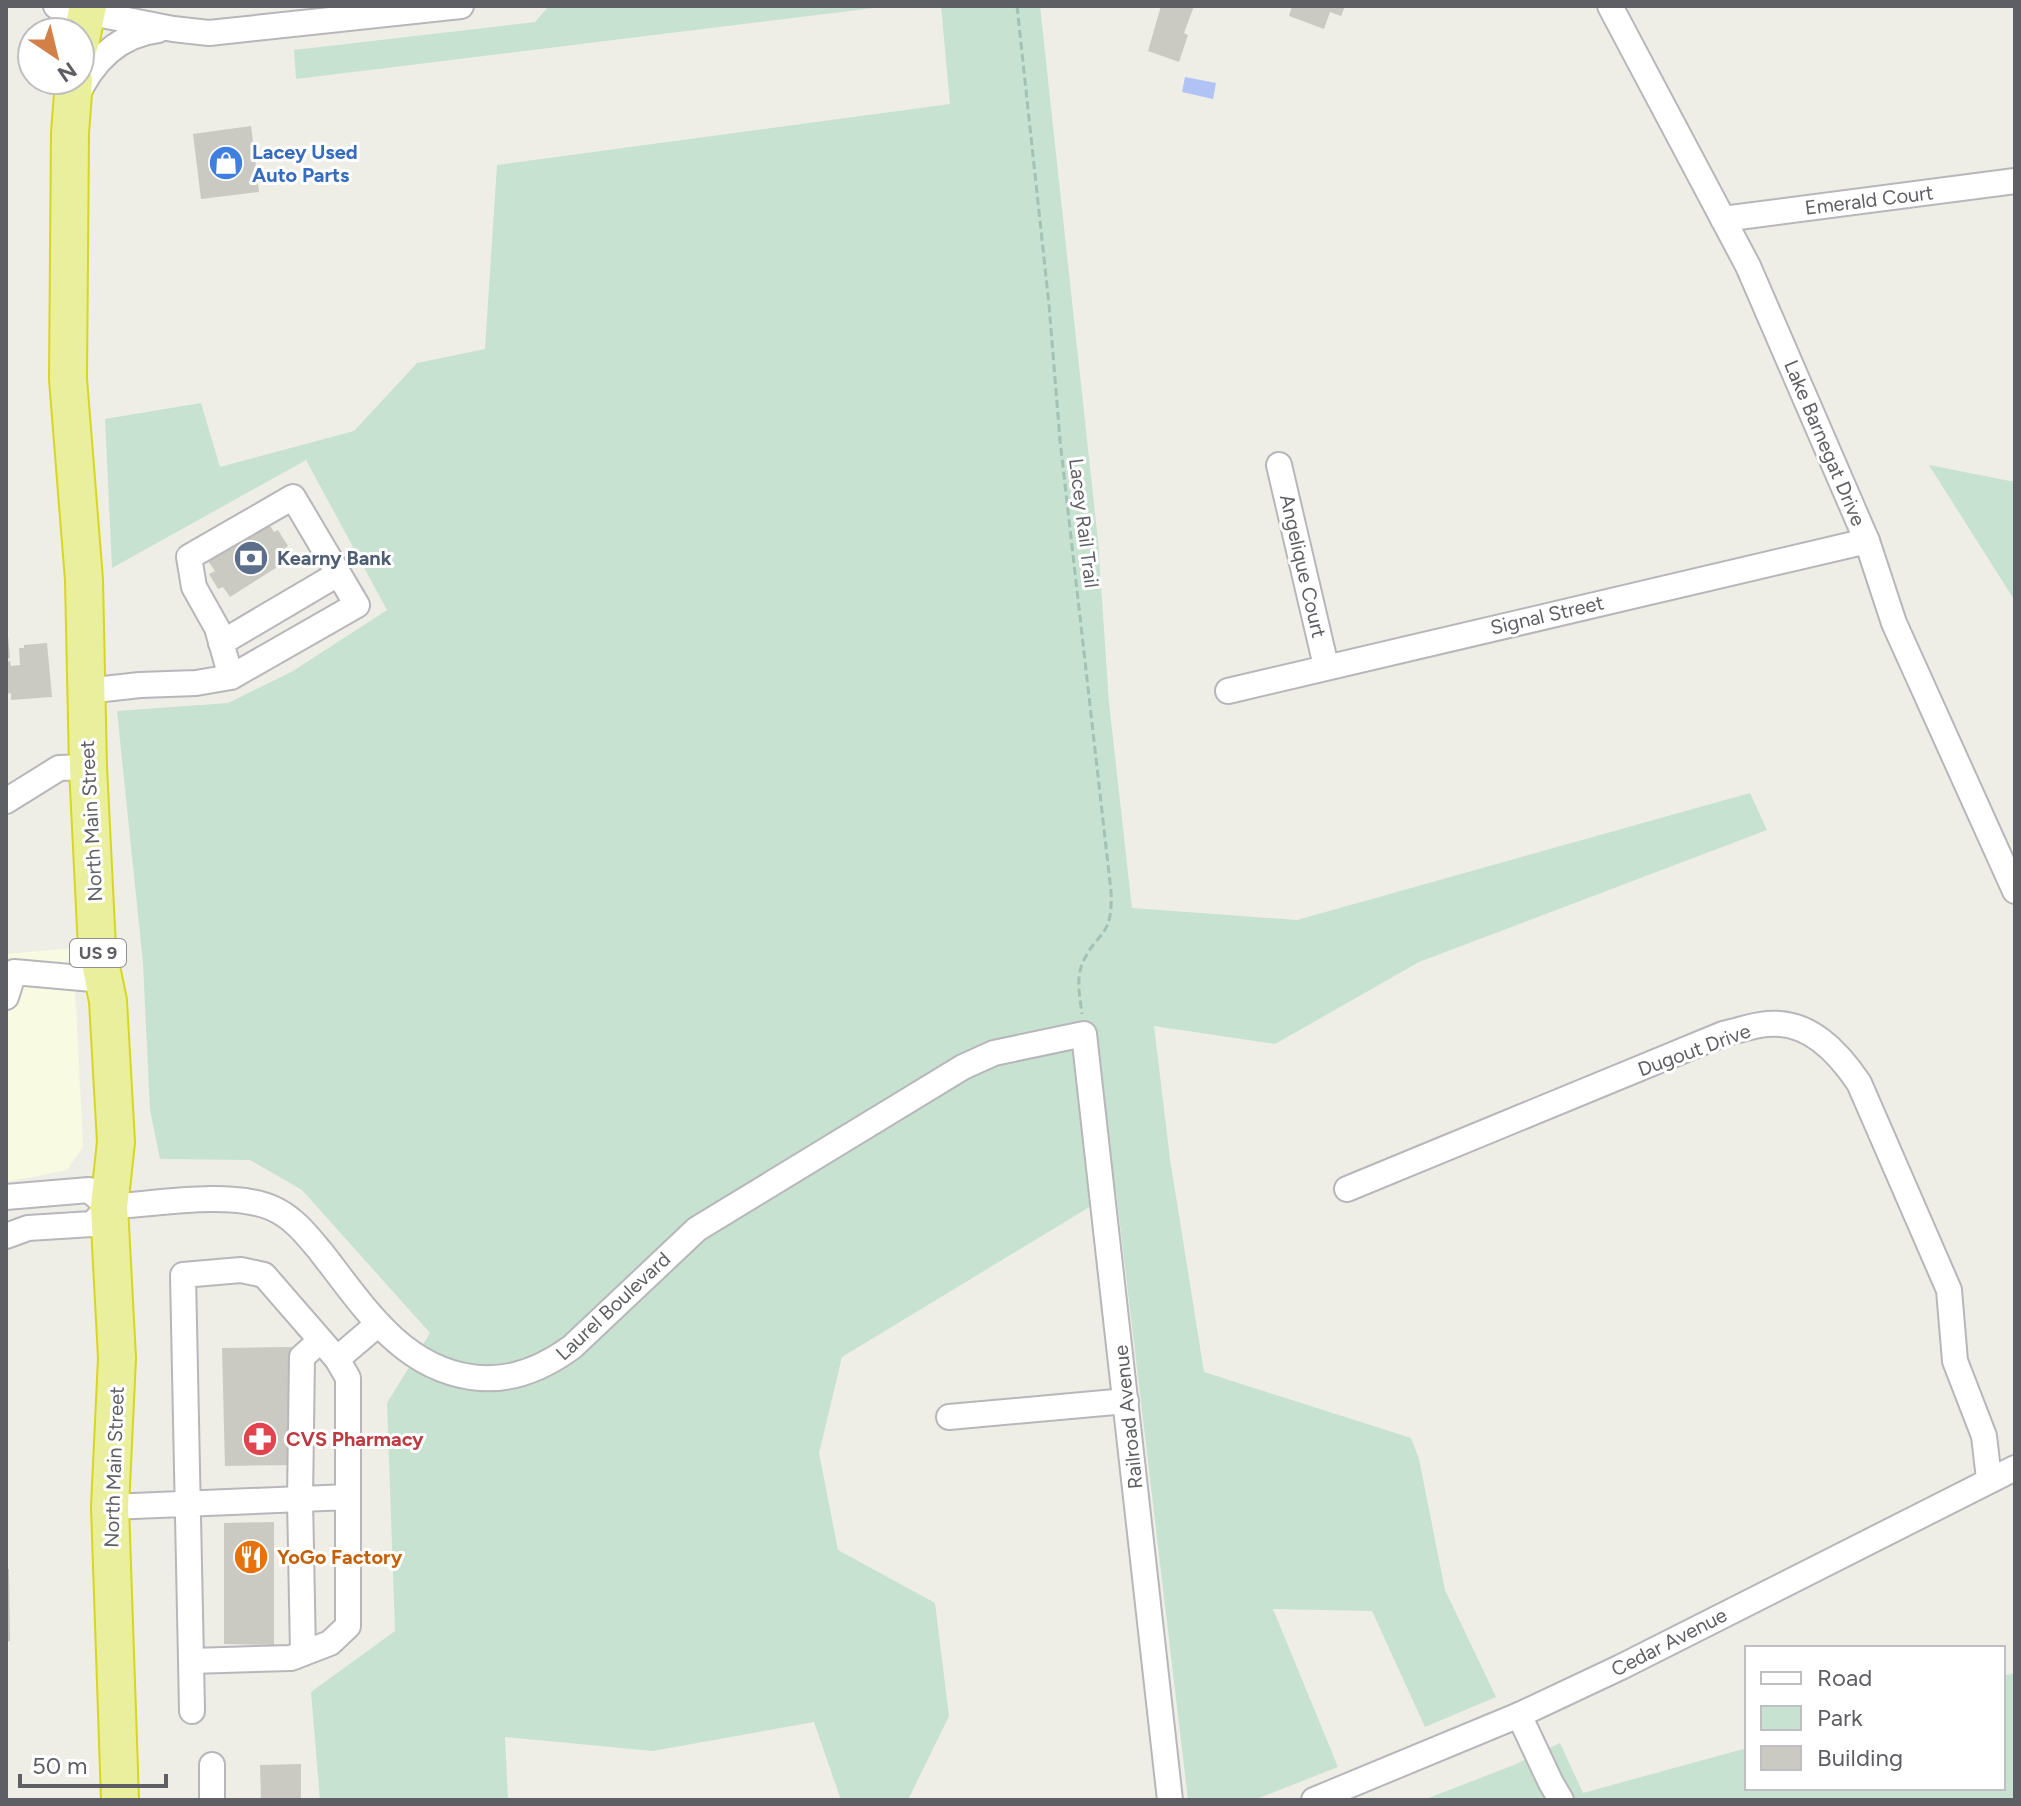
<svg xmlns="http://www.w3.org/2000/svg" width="2021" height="1806" font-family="Figtree,sans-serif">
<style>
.commercial{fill:#f8fae1}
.green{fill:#c7e2d0}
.water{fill:#b1c2f4}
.building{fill:#cacac3}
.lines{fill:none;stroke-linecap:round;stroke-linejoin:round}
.minor-casing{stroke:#b7b7bb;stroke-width:28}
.highway-casing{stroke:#d6d71e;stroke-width:40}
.path{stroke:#a1c2b5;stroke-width:3;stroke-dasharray:8 4;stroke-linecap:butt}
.minor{stroke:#fff;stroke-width:24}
.highway{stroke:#eaef9d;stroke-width:36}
.labels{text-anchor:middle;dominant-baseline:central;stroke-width:6;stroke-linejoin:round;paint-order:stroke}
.shield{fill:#fff;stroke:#8e8f93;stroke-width:2}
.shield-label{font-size:18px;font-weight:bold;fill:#5e5f65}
.shop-label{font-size:20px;font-weight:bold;fill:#366cbe;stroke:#fff;text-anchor:start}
.street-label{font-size:20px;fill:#5e5f65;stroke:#fff}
.service-label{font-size:20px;font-weight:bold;fill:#4e5e75;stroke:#fff;text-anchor:start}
.health-label{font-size:20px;font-weight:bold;fill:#be3a42;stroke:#fff;text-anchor:start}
.food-label{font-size:20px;font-weight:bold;fill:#c56008;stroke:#fff;text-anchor:start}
</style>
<rect width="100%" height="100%" fill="#eeeee7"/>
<path class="commercial" d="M73,948L83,1147L67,1170L6,1182V954Z"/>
<g class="green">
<path d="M549,6H890L296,79L294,50L535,22Z"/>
<path d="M941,6H1040L1098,541L1109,703L1132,908L1297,920L1750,793L1767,830L1419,962L1275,1044L1154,1026L1170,1159L1204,1372L1411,1438L1419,1459L1445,1590L1496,1697L1425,1727L1372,1611L1273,1609L1338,1767L1254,1800H1188L1116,1191L842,1357L819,1453L838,1550L935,1603L949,1716L908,1800H841L814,1722L653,1751L505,1737L508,1800H320L311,1692L395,1631L387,1403L430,1333L302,1190L250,1160L160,1159L150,1110L143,963L117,711L228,703L293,671L387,610L306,460L112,568L105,419L201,403L220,467L354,431L417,363L485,349L497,165L950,104Z"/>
<path d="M1929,465L2015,482V601Z"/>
<path d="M2015,1673V1800H1423L1514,1765L1560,1743L1583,1793L1747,1748V1788H2003V1676Z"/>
</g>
<path class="water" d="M1185,77L1216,83L1213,99L1182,92Z"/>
<g class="building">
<path d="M1161,6H1194L1184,33L1188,35L1179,62L1148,51Z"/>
<path d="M1292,6H1345L1341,16L1330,12L1324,29L1289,16Z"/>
<path d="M251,126L259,192L201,199L193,134Z"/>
<path d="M267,521L274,532L278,530L288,546L284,549L290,559L230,597L223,587L218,589L209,574L215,571L208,561L214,557L202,538Z"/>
<path d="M6,636H8L10,658L6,659Z"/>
<path d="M47,643L52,697L11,700V693L6,694V662L10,661L11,666L20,665L19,648H24V645Z"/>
<path d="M294,1347L295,1465L225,1466L222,1348Z"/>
<path d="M274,1522V1645L224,1644V1523Z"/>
<path d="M6,1569H9L10,1641L6,1642Z"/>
<path d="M301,1764V1800H261L260,1765Z"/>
</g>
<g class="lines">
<g class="minor-casing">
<g id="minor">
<path d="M56,6L173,29L209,33L461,6"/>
<path d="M1610,6L1748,266L1867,541L1894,623L2015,891"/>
<path d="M75,100C91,63 117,35 158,30"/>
<path d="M1723,219L2015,181"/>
<path d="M1279,465L1326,666"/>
<path d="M221,643L338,574"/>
<path d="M86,691L140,685L196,683L231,677L357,605L293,497L189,557L194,587L217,628L231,677"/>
<path d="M1228,691L1867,541"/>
<path d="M6,801L59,768L88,767"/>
<path d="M6,997L14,972L104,980"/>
<path d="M1347,1189L1723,1034C1738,1031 1753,1025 1767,1024C1809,1020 1838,1052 1859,1083L1949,1290L1955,1361L1984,1436L1989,1479"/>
<path d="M6,1197L89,1190L109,1207"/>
<path d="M6,1236L28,1228L92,1224L109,1207C155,1204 230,1190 272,1208C293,1217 307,1235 321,1252C362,1304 400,1367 471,1377C509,1383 542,1369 572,1347L697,1229L963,1067L994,1053L1084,1034L1170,1800"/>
<path d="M337,1359L378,1324"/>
<path d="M949,1417L1126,1401"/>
<path d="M110,1507C189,1504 268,1500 348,1497V1378L337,1359L264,1275L241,1270L183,1275L191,1661L291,1658L330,1643L348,1626V1497"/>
<path d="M303,1653L300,1499L302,1357L320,1341"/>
<path d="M191,1661L192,1711"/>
<path d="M1519,1715L1551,1783L1561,1800"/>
<path d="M212,1800V1765"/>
<path d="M1314,1800L1519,1715L1621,1667L2015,1468"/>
</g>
</g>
<g class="highway-casing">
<g id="highway">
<path d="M80,44L88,6"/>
<path d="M74,80L70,133L68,379L84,580L88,767L97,948L108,1001L116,1142L109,1207L117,1358L110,1507L120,1800"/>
</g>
</g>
<path class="path" d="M1017,6L1049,305L1060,440L1111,891C1113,940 1098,928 1082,964C1076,980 1080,998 1082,1014"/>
<use href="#minor" class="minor"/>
<use href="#highway" class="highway"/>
</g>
<defs>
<g id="shop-disc" transform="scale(1.8)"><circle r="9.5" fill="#3f7fe0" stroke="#fff"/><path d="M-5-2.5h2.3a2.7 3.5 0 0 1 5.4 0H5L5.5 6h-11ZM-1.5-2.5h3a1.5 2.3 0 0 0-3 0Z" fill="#fff"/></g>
<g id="bank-disc" transform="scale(1.8)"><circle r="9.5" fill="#5c6f8a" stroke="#fff"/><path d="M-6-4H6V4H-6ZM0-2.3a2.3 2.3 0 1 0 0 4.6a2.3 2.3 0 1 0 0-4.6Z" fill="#fff"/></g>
<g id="pharmacy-disc" transform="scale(1.8)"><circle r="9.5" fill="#e0444e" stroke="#fff"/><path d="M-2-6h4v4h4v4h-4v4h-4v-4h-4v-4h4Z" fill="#fff"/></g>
<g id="restaurant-disc" transform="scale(1.8)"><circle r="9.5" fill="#e8710a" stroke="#fff"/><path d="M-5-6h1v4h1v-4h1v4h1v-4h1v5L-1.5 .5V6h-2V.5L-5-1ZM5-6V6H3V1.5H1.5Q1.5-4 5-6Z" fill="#fff"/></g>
</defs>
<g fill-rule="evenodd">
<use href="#shop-disc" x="226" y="163"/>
<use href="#bank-disc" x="251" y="558"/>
<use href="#pharmacy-disc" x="260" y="1439"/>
<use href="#restaurant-disc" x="251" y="1557"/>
</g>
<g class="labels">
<rect class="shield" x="70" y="939" width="56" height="28" rx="6"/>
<g class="shield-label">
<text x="98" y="953">US 9</text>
</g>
<g class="shop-label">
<text x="252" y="152">Lacey Used<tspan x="252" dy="23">Auto Parts</tspan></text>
</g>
<g class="street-label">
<text transform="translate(1869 200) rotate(-7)">Emerald Court</text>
<text transform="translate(1825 443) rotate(67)">Lake Barnegat Drive</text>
<text transform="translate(1084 523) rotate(83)">Lacey Rail Trail</text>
<text transform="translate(1303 566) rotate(77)">Angelique Court</text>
<text transform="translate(1547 615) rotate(-13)">Signal Street</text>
<text transform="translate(91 821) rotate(-93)">North Main Street</text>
<text transform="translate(1694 1050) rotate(-20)">Dugout Drive</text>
<text transform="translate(613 1306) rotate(-43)">Laurel Boulevard</text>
<text transform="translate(1128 1417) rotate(-96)">Railroad Avenue</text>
<text transform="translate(114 1467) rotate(-88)">North Main Street</text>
<text transform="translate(1669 1642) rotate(-27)">Cedar Avenue</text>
</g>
<g class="service-label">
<text x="277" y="558">Kearny Bank</text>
</g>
<g class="health-label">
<text x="286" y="1439">CVS Pharmacy</text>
</g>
<g class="food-label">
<text x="277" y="1557">YoGo Factory</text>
</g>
</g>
<rect width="2021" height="1806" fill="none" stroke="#5e5f65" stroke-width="16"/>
<rect x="1745" y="1646" width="260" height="144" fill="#ffffff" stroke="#bfbfc1" stroke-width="2"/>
<rect x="1761" y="1672" width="40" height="12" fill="#ffffff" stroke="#bfbfc1" stroke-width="2"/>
<text x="1817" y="1686" font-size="24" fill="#5e5f65">Road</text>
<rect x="1761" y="1706" width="40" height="24" fill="#c7e2d0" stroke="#bfbfc1" stroke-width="2"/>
<text x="1817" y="1726" font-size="24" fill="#5e5f65">Park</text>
<rect x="1761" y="1746" width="40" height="24" fill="#cacac3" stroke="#bfbfc1" stroke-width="2"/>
<text x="1817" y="1766" font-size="24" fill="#5e5f65">Building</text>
<g transform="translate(56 56) rotate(145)"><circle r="38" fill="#ffffff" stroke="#bfbfc1" stroke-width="2"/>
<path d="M0-6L14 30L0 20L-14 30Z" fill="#d37f48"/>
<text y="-12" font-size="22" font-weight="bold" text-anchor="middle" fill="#5e5f65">N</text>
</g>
<path d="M20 1774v12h146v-12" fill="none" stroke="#5e5f65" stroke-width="4"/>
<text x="32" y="1774" font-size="24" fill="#5e5f65" stroke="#ffffff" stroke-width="6" paint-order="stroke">50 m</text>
</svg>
